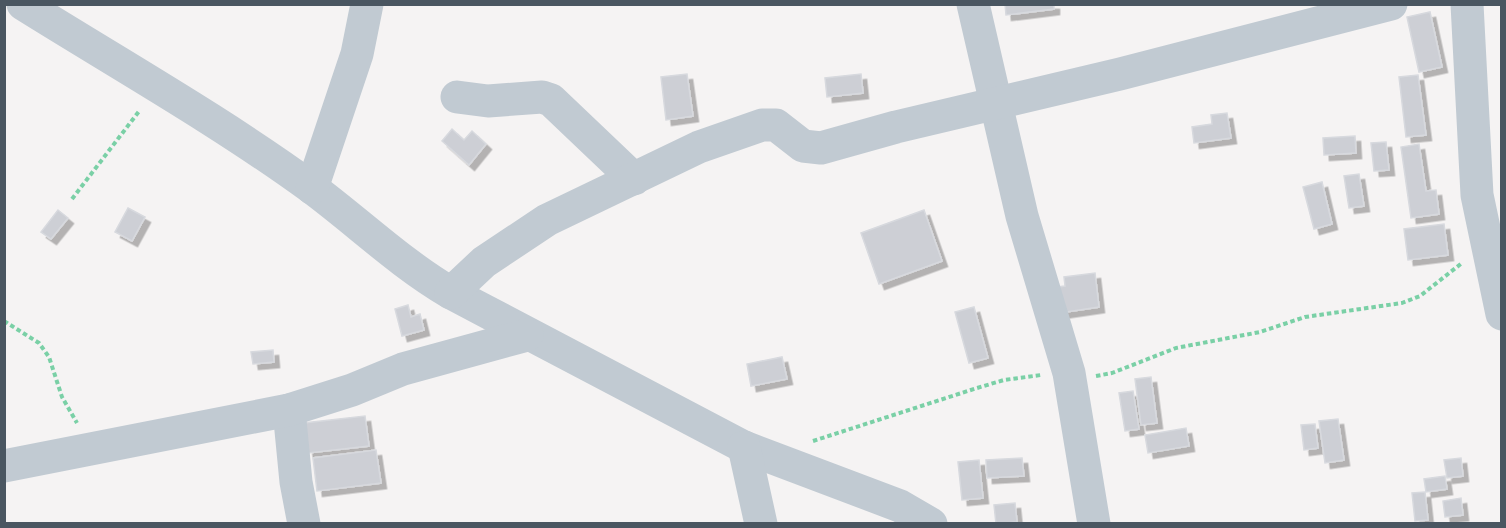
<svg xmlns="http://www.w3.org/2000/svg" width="1506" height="528" font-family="'Alegreya Sans',sans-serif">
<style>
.building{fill:#cdcfd5;stroke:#d7d9de;stroke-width:1.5;filter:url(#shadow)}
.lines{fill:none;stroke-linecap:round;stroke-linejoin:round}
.path{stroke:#7ad0a6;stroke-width:4;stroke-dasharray:4.5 3;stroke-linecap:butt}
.minor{stroke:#c1cad2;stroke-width:33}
</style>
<defs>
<filter id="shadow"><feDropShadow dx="5.5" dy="5.5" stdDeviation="0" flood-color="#0004"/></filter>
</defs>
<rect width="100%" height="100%" fill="#f5f3f3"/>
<g class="building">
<path d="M1005,4H1054V9L1006,15Z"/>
<path d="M1430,12L1442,67L1419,72L1407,17Z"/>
<path d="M687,74L693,116L666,120L661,77Z"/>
<path d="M861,74L863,93L827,97L825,78Z"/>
<path d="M1418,75L1426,135L1406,137L1399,77Z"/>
<path d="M1227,113L1231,138L1194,143L1192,127L1212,124L1211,115Z"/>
<path d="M452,129L464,140L472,131L486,144L469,165L442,141Z"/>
<path d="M1355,136L1356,153L1324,155L1323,138Z"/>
<path d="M1386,142L1389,170L1374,171L1371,143Z"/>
<path d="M1419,144L1426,191L1436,190L1439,214L1411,218L1401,147Z"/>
<path d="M1359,174L1364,206L1349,208L1344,176Z"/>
<path d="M1322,182L1332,224L1314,229L1303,187Z"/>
<path d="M128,208L145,217L132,241L115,232Z"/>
<path d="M58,210L68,218L51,239L41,232Z"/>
<path d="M924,210L942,261L879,284L861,233Z"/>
<path d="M1444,224L1448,255L1408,260L1404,229Z"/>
<path d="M1095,273L1099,307L1053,314L1049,288L1065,286L1064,277Z"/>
<path d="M408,305L411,317L420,314L424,330L402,336L395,309Z"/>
<path d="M974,307L988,358L969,363L955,312Z"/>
<path d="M273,350L274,362L253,364L251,352Z"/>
<path d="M782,357L787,379L751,386L747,364Z"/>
<path d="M1151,377L1157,423L1141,425L1135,379Z"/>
<path d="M1133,391L1139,429L1125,431L1119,393Z"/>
<path d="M365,416L369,446L308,453L304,423Z"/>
<path d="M1338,419L1344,460L1325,463L1319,421Z"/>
<path d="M1315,424L1318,448L1304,450L1301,425Z"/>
<path d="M1186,428L1189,446L1148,453L1145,435Z"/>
<path d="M376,450L381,483L317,491L313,458Z"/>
<path d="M1022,458L1024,476L987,478L986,460Z"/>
<path d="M1461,458L1463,476L1447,478L1444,460Z"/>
<path d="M979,460L983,498L962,500L958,462Z"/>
<path d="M1445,476L1447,489L1426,492L1424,479Z"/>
<path d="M1425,492L1428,520L1415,521L1412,493Z"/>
<path d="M1461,498L1463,515L1445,517L1443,501Z"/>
<path d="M1015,503L1017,522L996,524L994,505Z"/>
</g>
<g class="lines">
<g class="path">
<path d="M72,199L140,110"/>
<path d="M4,321L39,343L49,357L62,397L77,423"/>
<path d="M1096,376L1112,373L1176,348L1260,332L1305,317L1402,303L1420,296L1462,263"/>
<path d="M813,441L977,388L1004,380L1041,375"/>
</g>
<g class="minor">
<path d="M23,4C119,64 220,121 312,188C359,223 400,263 451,293L744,447L900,506L931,524"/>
<path d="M973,4L1022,216L1069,373L1094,524"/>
<path d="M1467,4L1477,195L1502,314"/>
<path d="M457,97L488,101L542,97L551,100L634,179"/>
<path d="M312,188L357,54L367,4"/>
<path d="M451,293L484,262L547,220L699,147L762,125H776L803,146L821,148L896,127L1120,74L1391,4"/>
<path d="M289,410L296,482L304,524"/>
<path d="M744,447L761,524"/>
<path d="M4,466L289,410L352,390L403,369L527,335"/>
</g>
</g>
<rect width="1506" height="528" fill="none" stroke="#4a5661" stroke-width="12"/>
</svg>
